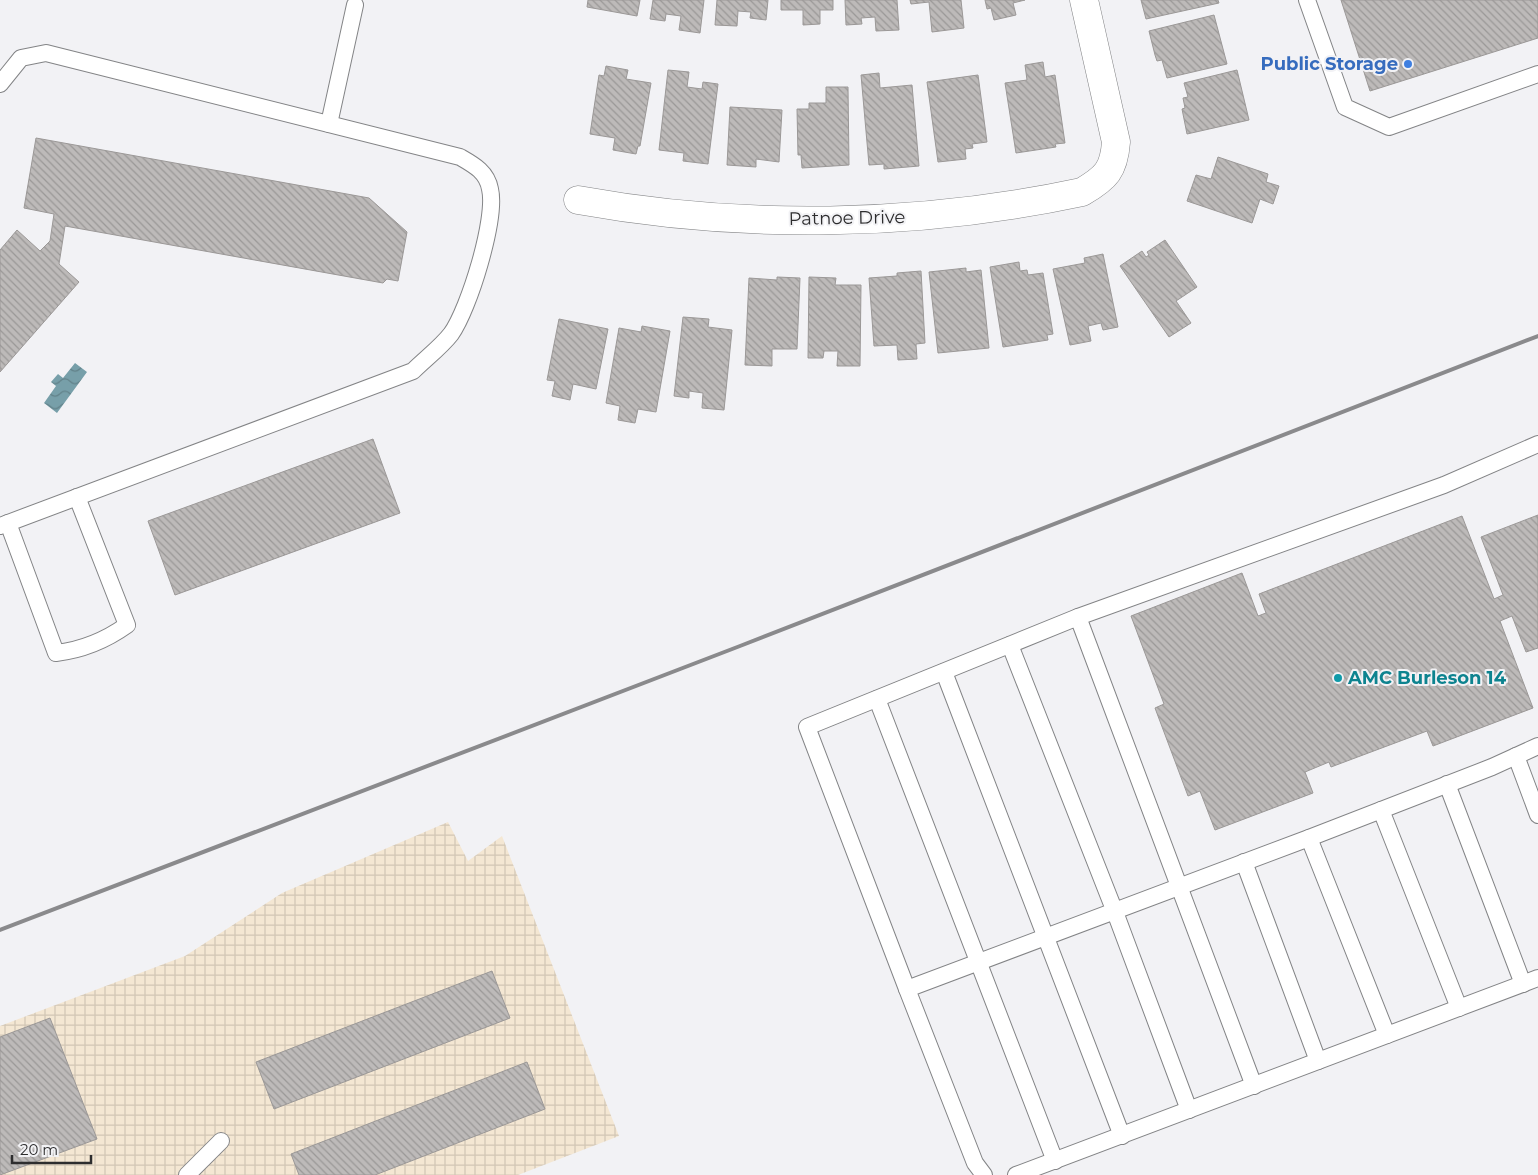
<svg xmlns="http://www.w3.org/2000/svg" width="1538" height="1175" font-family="Montserrat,sans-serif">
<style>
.industrial{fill:url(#industrial-grid)}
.water{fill:url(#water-waves)}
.building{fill:url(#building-back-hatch);stroke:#9b9897}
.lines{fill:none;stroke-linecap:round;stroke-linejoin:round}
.service-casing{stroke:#838486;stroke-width:18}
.minor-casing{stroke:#838486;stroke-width:29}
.service{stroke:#fff;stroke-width:16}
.minor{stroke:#fff;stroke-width:28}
.rail{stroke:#8a8a8c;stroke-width:4}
.shop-dot{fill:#3f7fe0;stroke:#f2f2f5;stroke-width:2}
.culture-dot{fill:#0f9aa8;stroke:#f2f2f5;stroke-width:2}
.labels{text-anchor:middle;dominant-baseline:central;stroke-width:4;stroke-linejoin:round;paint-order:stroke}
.shop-label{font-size:18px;font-weight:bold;fill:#366cbe;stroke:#f2f2f5;text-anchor:end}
.street-label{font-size:18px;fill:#2d2d2e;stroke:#f2f2f5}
.culture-label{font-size:18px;font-weight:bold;fill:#0d838f;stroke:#f2f2f5;text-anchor:start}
</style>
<defs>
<pattern id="industrial-grid" width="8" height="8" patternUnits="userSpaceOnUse" patternTransform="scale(1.25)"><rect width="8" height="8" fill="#f4e7d3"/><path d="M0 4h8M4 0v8" fill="none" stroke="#d2c6b5"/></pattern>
<pattern id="water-waves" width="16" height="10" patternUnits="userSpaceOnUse" patternTransform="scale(1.25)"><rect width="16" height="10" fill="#779fa9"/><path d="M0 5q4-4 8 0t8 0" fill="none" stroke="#62828a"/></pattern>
<pattern id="building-back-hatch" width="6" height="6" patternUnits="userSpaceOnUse" patternTransform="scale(1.25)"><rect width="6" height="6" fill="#bdbab9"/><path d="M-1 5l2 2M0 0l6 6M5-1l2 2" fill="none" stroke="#9a9897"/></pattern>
</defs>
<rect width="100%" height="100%" fill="#f2f2f5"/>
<path class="industrial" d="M448,822L468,861L502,836L619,1136L518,1175H0V1026L185,956L282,893Z"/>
<path class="water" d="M75,363L87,372L57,413L44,403L56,386L51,382L58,374L63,378Z"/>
<g class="building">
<path d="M588,0H640L637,16L587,7Z"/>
<path d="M653,0H704L700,33L679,30L681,16L666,14L665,21L650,19Z"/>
<path d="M717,0H768L766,20L750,18L751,12L738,11L737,26L715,25Z"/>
<path d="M781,0H833V10H820V24L803,25V10H781Z"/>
<path d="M845,0H897L899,30L876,31L875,17L861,18L862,24L846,25Z"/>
<path d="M910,0H961L964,28L932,32L929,2L911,4Z"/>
<path d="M985,0H1025L1013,3L1016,15L994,20L991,8L987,9Z"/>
<path d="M1141,0H1218L1219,3L1146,19Z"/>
<path d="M1341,0H1538V38L1370,91Z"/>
<path d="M1214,15L1227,64L1167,78L1162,60L1157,61L1155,55L1149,31Z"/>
<path d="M1043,62L1045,77L1055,75L1065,143L1055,144L1056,147L1016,153L1005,83L1027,80L1025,65Z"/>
<path d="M606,66L628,70L626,79L651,83L640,146H638L636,154L613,150L615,138L590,134L599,75L604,76Z"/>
<path d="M668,70L689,72L687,87L702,89L703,82L718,84L708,164L683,161L684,153L659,150Z"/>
<path d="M1237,70L1249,120L1187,134L1182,109L1185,108L1183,98L1188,97L1184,83Z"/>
<path d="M879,73L880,88L912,85L919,166L884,169V164L869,165L861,75Z"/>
<path d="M978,75L987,142L972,144L973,148L965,149L966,159L938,162L927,82Z"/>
<path d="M826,87H848L849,165L802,168L801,155H798L797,109H809V103H826Z"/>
<path d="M730,107L782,110L779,162L756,159V167L727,165Z"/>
<path d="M36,138L369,198L407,232L398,281L387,279L383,283L65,226L59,264L79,282L0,372V250L17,230L40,251L50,241L54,214L24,208Z"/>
<path d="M1218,157L1268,174L1266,182L1279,186L1273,204L1260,199L1252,223L1187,201L1196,175L1211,179Z"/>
<path d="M1165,240L1197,287L1176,301L1191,323L1169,337L1120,266L1142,251L1146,257L1149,255L1147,252Z"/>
<path d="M1103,254L1118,327L1103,330L1101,323L1088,326L1091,341L1070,345L1053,269L1085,263L1084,258Z"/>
<path d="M1019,262L1020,271L1027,270L1028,275L1043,273L1053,334L1047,335L1048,340L1003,347L990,267Z"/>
<path d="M966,268V272L981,270L989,348L938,353L929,272Z"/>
<path d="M921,271L925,343L916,344L917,359L898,360L897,345L874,346L869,278L897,276V273Z"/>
<path d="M777,277L800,278L797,349H772V366L745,365L749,278L777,280Z"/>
<path d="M809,277L836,278L835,285H861L860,366H837L838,351H824L823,358H808Z"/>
<path d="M683,317L709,319L708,327L732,330L724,410L702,408L703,393L689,391V398L674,396Z"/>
<path d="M559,319L608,329L596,389L573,384L570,400L552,396L555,381L547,380Z"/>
<path d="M642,326L670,331L656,412L638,409L635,423L618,420L620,406L606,403L619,328L641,332Z"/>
<path d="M373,439L400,513L175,595L148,521Z"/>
<path d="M1538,515V648L1526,652L1512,616L1500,621L1533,708L1433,746L1427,731L1331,767L1329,762L1305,772L1313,793L1215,830L1200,791L1188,796L1155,708L1164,704L1131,616L1242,573L1258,616L1266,613L1259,594L1462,516L1494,599L1503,595L1481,537Z"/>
<path d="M492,971L510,1018L274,1109L256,1062Z"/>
<path d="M50,1018L97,1139L0,1175V1037Z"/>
<path d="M527,1062L545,1109L375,1175H299L291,1154Z"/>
</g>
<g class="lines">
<g class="service-casing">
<g id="service">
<path d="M1307,0L1345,107L1389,127L1538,74"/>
<path d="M0,84L21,58L46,53L460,157C474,165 487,172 490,189C497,218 469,309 451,334C441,347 425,359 413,371L0,526"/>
<path d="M329,124L355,5"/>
<path d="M8,523L56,653C82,650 106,640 127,625L77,497"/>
<path d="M1078,617L1444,485L1538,444"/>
<path d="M1010,645L1115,912L1189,1110"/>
<path d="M944,672L1122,1136"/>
<path d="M877,699L1055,1161"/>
<path d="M1516,756L1538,815"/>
<path d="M1447,784L1523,984"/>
<path d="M1381,810L1459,1008"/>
<path d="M1309,838L1387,1035"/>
<path d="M1244,862L1318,1061"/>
<path d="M907,989L807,727L1078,617L1254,1086"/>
<path d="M187,1175L221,1141"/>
<path d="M984,1175L975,1163L907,989L1309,838L1492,767L1538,746"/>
<path d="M1016,1175L1538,978"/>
</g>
</g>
<g class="minor-casing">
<path id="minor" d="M578,200C743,230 918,227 1082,192C1106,178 1114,170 1116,142L1084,0"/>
</g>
<use href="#service" class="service"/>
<use href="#minor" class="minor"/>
<path class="rail" d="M0,930L740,646L1538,336"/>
</g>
<circle class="shop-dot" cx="1408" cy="64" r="5"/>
<circle class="culture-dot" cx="1338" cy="678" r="5"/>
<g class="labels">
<g class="shop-label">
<text x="1398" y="64">Public Storage</text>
</g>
<g class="street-label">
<text transform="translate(847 218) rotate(-1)">Patnoe Drive</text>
</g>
<g class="culture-label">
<text x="1348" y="678">AMC Burleson 14</text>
</g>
</g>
<path d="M12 1155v8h79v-8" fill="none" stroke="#2d2d2e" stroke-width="2.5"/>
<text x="20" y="1155" font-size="15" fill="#2d2d2e" stroke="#f2f2f5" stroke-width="4" paint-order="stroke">20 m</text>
</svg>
